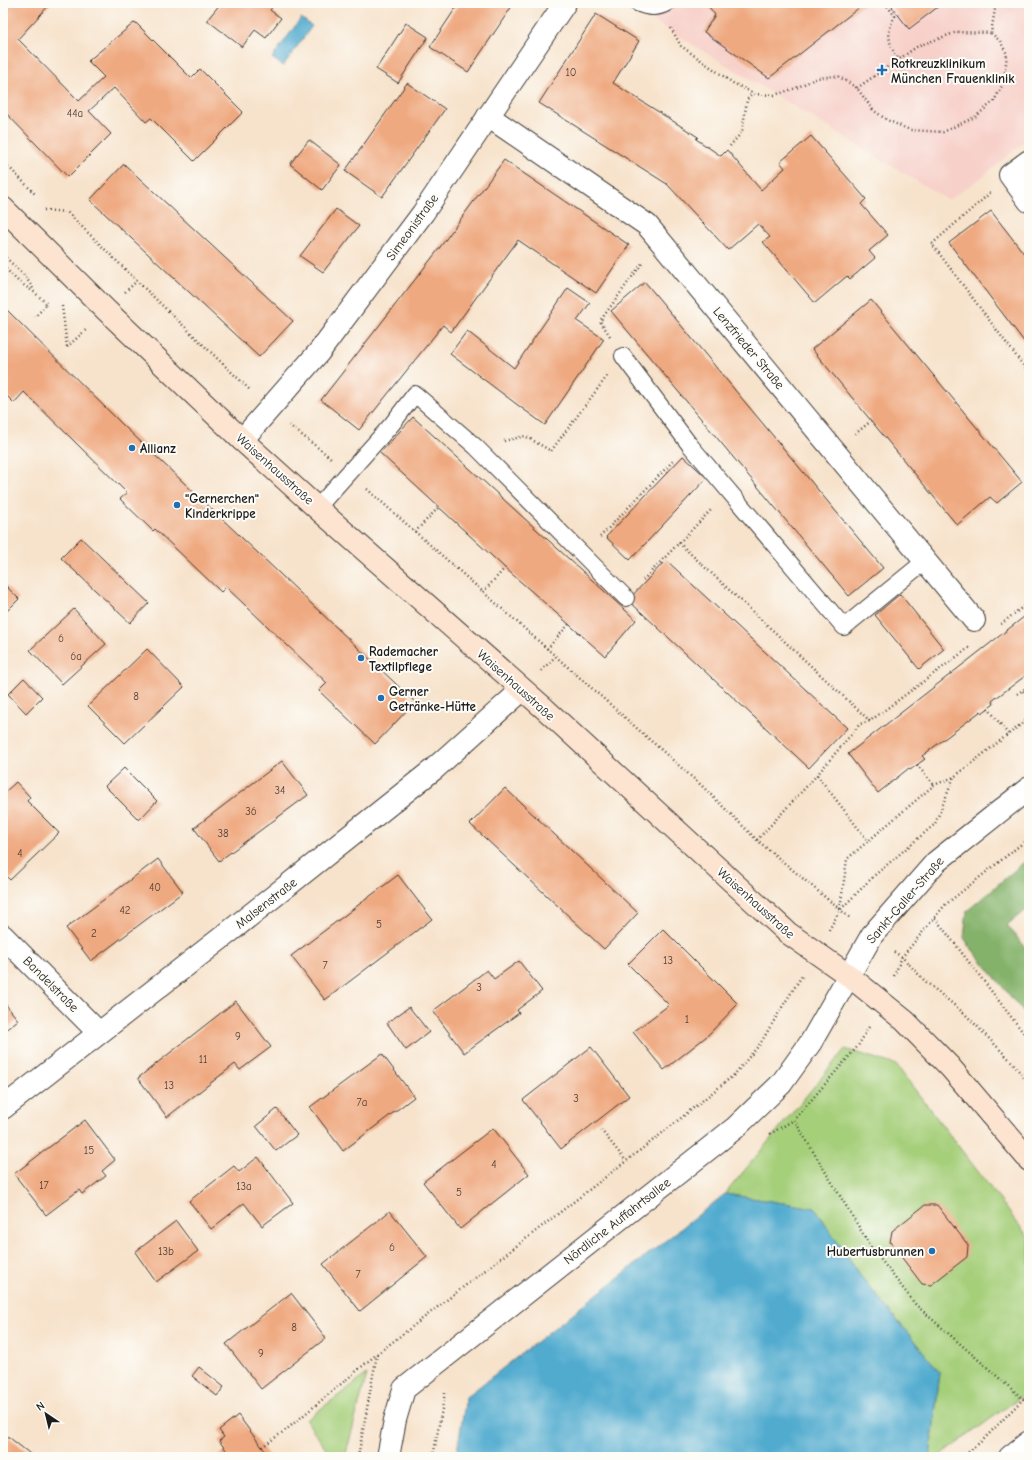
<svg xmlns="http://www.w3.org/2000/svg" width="1032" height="1460" font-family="'Comic Neue',sans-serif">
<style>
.built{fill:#f7d0c9}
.green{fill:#a6cf7a;stroke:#61764b}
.forest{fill:#84b26a;stroke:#506743}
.water{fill:#51abcf;stroke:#366476}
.building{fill:#efa980}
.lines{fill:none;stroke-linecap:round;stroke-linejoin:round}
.lane-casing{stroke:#3d3a36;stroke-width:18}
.street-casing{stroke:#3d3a36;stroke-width:24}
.secondary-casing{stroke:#3d3a36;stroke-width:24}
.path{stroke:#3d3a36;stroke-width:2.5;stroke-dasharray:1 3;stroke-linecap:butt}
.lane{stroke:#fff;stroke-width:16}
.street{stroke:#fff;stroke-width:22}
.secondary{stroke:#fde4d1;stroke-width:22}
.poi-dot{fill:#1f6fb2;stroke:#fdfcf7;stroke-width:1.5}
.labels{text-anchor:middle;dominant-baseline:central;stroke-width:4;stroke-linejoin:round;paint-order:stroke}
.number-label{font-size:11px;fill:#513f35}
.poi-label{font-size:13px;font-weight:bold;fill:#1c1c1c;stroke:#fdfcf7;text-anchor:start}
.street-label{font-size:13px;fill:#1c1c1c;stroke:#fdfcf7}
</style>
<rect width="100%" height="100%" fill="#fdfcf7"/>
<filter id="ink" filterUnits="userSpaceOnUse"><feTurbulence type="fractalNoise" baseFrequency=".025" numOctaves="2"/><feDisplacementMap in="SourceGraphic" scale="8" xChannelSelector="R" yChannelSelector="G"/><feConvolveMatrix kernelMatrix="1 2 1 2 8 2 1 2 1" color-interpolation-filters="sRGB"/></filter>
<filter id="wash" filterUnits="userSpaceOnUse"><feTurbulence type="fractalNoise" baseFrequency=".012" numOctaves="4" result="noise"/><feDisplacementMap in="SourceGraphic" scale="16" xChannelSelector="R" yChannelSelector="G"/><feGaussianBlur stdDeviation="0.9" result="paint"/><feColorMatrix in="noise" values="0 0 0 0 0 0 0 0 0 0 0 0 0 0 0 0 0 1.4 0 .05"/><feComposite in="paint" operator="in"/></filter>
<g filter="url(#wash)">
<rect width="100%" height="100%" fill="#f7e3cc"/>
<path class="built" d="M624,3H1029V138L981,178L948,200Z"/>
<g class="green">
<path d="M845,1049L896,1065L1029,1238V1391L938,1457H930L940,1372L858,1273L815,1208L725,1194Z"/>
<path d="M367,1374L345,1457H332L306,1420Z"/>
</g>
<path class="forest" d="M1029,858V907L1007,925L1029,952V1019L971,948L964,938L967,911Z"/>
<g class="water">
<path d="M301,18L312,26L283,66L272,58Z"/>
<path d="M725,1194L815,1208L858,1273L940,1372L930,1457H456L466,1397Z"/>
</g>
<g id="blocks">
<g class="building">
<path d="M3,3H51L18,39L79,101L104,77L88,61L135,22L191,78L200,69L243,112L194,161L151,118L146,122L114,88L89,111L111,134L68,177L3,110Z"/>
<path d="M221,3H275L270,10L281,18L266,38L255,30L242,47L207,20Z"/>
<path d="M459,3H514L468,72L430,47Z"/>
<path d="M706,3H865L769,78L704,32L715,15Z"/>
<path d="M889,3H943L909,29Z"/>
<path d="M596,14L639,41L613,83L698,137L696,139L721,156L727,150L761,190L785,168L780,162L811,136L866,199L861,204L888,235L869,251L875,258L850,279L847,276L815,303L763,242L770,237L758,224L728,250L667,184L539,103Z"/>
<path d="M406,23L428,37L398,83L376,69Z"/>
<path d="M407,83L445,109L382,197L345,171Z"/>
<path d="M309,140L341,165L322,190L290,164Z"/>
<path d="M504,160L629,245L596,293L518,240L451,332L443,325L359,430L321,400L435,254Z"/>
<path d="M124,164L293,321L259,357L90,200Z"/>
<path d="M336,209L359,226L323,272L300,256Z"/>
<path d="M991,211L1029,260V348L949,243Z"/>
<path d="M645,282L883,568L849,596L611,311Z"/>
<path d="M568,288L590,303L577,321L604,339L545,425L519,406L450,354L467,331L514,368Z"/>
<path d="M871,300L1022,482L997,503L990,497L957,525L812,349Z"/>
<path d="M3,306L124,426L415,702L375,744L319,691L327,683L226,587L221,592L155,529L153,531L120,499L127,493L24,392L14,403L3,392Z"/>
<path d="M413,417L636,620L605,656L505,568L380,453Z"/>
<path d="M683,456L707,478L630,560L606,537Z"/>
<path d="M81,538L149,603L130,623L61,558Z"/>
<path d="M666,560L847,728L809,768L628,600Z"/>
<path d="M3,583L19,599L3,615Z"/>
<path d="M900,594L944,649L919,669L875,615Z"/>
<path d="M74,609L106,644L62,684L30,650Z"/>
<path d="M1029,613V673L992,701L994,704L982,713L981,711L922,756L925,759L910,770L909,768L878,793L848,754Z"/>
<path d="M147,649L184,687L125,743L88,706Z"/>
<path d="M24,678L42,697L26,713L8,694Z"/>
<path d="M282,761L308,795L219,861L194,828Z"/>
<path d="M124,768L157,801L139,820L105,786Z"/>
<path d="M16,782L30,797L27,801L59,833L10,880L3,873V794Z"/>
<path d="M505,788L638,913L604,949L470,824Z"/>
<path d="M158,859L183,892L91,961L66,928Z"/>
<path d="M398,875L432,919L325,1000L291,956Z"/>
<path d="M663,929L738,1004L707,1036L664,1070L633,1032L669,1005L628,964Z"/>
<path d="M519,961L542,991L517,1010L519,1013L464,1053L433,1011L487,970L494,979Z"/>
<path d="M3,1001L18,1020L3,1032Z"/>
<path d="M236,1001L271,1047L240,1070L235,1064L167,1117L138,1078Z"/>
<path d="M409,1007L429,1032L406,1050L387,1023Z"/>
<path d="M591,1047L629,1096L561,1149L523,1100Z"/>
<path d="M382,1054L414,1097L343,1151L310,1107Z"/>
<path d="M277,1109L297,1135L276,1151L256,1126Z"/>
<path d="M85,1120L115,1160L102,1171L106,1176L82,1194L79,1190L46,1215L14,1174Z"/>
<path d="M493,1128L529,1174L460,1229L423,1182Z"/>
<path d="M258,1157L293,1203L262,1226L244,1203L211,1229L189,1201L234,1166L239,1172Z"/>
<path d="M925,1205H937L968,1245L967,1257L931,1285L922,1284L890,1242L892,1231Z"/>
<path d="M390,1211L427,1257L360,1311L323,1264Z"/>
<path d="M176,1221L198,1251L156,1282L135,1252Z"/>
<path d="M291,1293L326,1338L261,1389L226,1344Z"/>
<path d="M199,1367L224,1387L217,1396L192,1376Z"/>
<path d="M238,1415L262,1447L270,1457H221L219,1455L226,1450L219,1441L224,1437L219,1430Z"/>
<path d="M3,1433L10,1438L34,1457H3Z"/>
</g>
</g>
</g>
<g filter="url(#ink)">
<use href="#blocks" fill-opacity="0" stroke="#3d3a36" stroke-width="1"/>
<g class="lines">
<g class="lane-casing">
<g id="lane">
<path d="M637,3C648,8 657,9 667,3"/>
<path d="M623,356L689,444L844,627L925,561"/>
<path d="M317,508L392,424L415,394L476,447L626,598"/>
</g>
</g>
<g class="street-casing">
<g id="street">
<path d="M488,116L647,225L974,620"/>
<path d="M1029,161L1010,175L1029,201"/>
<path d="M242,440L319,352L423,213L565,3"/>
<path d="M3,936L99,1033"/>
<path d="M3,1108L229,932L434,769L522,690"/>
<path d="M388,1457L395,1420L404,1389L735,1128L781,1084L811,1042L872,935L936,862L1029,788"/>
<path d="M1010,1457L1029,1442"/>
</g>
</g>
<g class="secondary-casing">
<path id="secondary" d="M3,208L107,311L242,440L317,508L545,709L788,933L848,975L905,1021L950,1067L1029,1160"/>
</g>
<g class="path">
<path d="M885,3L895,16C886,31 888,44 898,59"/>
<path d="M671,28L681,46L733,83L755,94L774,95L796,88L817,78L838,76L857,88L873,110L887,120L910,130L943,132L975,117L994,101L1004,82L1007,54L1000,41L991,33L996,3"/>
<path d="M857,88L918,46L957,32L991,33"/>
<path d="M730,146L742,132L747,100L752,93"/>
<path d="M3,161L36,195"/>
<path d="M990,193L932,244L1029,373"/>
<path d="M44,210L67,212L137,281L250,390"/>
<path d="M3,255L25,276L34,290"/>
<path d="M3,266L19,282L34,292L47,304L35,317"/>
<path d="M125,292L137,281"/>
<path d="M62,306L67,347"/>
<path d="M610,336L600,321L643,262"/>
<path d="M67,347L87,329"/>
<path d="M289,425L331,458"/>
<path d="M855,434L871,421"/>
<path d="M504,441L525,436L551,451L608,375"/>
<path d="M367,489L702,786L757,840L850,918"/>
<path d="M415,532L439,507"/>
<path d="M600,537L673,461"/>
<path d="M679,543L870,721"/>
<path d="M643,580L712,509"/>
<path d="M483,592L505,568"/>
<path d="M1001,624L1029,602"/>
<path d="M547,649L569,624"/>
<path d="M541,671L555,657"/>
<path d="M1023,691L1029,699"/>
<path d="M1017,694L1029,686"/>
<path d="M988,708L1008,734"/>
<path d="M917,765L934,785"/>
<path d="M817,775L868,841"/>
<path d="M757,840L817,775L860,724L870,721L970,647"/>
<path d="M840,909L847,859L934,785L954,777L1029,718"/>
<path d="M935,918L1029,1040"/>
<path d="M829,930L840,910L875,875L935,824L954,777"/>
<path d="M894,952L902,957L925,981L966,1015L1012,1062L1029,1084"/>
<path d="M894,976L902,957L945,905L1029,838"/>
<path d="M869,1027L858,1046L794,1120L871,1247L916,1305L1023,1399L1029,1397"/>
<path d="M601,1130L626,1161"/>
<path d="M770,1134L794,1120"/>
<path d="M262,1447L287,1429L377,1354L665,1131L734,1075L760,1044L784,1004L802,976"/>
<path d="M358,1457L377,1354"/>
<path d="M433,1457L445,1393"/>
<path d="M962,1457L983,1440L1023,1399"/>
</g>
<use href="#lane" class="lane"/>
<use href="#street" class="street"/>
<use href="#secondary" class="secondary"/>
</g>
</g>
<g class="poi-dot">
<path d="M880 64h4v4h4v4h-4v4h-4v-4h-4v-4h4z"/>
<circle cx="132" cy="448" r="4"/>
<circle cx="177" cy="505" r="4"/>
<circle cx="361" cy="658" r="4"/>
<circle cx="381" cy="698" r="4"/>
<circle cx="932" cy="1251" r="4"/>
</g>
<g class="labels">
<g class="number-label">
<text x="571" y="72">10</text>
<text x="75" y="113">44a</text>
<text x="61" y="638">6</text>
<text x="76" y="656">6a</text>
<text x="136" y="696">8</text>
<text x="280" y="790">34</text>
<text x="251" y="811">36</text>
<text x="223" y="833">38</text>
<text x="20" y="853">4</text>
<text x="155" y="887">40</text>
<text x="125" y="910">42</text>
<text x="379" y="924">5</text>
<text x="94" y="933">2</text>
<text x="668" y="960">13</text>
<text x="325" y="965">7</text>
<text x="479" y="987">3</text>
<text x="687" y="1019">1</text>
<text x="238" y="1036">9</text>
<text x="203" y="1059">11</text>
<text x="169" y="1085">13</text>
<text x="576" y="1098">3</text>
<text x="362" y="1102">7a</text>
<text x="89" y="1150">15</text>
<text x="494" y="1164">4</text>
<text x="44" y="1185">17</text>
<text x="244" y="1186">13a</text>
<text x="459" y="1192">5</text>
<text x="392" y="1247">6</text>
<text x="166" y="1251">13b</text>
<text x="358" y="1274">7</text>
<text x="294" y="1327">8</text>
<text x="261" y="1353">9</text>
</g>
<g class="poi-label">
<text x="891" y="63">Rotkreuzklinikum<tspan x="891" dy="15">München Frauenklinik</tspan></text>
<text x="140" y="448">Allianz</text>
<text x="185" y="498">"Gernerchen"<tspan x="185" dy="15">Kinderkrippe</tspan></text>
<text x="369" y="651">Rademacher<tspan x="369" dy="15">Textilpflege</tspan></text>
<text x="389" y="691">Gerner<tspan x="389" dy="15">Getränke-Hütte</tspan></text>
<text x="924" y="1251" text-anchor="end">Hubertusbrunnen</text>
</g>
<g class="street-label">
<text transform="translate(412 227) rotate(-54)">Simeonistraße</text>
<text transform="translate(749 348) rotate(50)">Lenzfrieder Straße</text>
<text transform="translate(275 469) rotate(42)">Waisenhausstraße</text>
<text transform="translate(516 685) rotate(42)">Waisenhausstraße</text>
<text transform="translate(905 900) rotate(-49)">Sankt-Galler-Straße</text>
<text transform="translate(266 903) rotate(-38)">Malsenstraße</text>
<text transform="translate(756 903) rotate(42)">Waisenhausstraße</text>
<text transform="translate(51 984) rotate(45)">Bandelstraße</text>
<text transform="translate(617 1221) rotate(-38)">Nördliche Auffahrtsallee</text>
</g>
</g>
<rect width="1032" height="1460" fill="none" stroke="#fdfcf7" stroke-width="16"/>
<g transform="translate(46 1414) rotate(325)" stroke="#fdfcf7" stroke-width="3" paint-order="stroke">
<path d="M0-3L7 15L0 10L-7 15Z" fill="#1c1c1c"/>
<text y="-6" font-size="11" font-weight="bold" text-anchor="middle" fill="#1c1c1c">N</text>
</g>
</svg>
